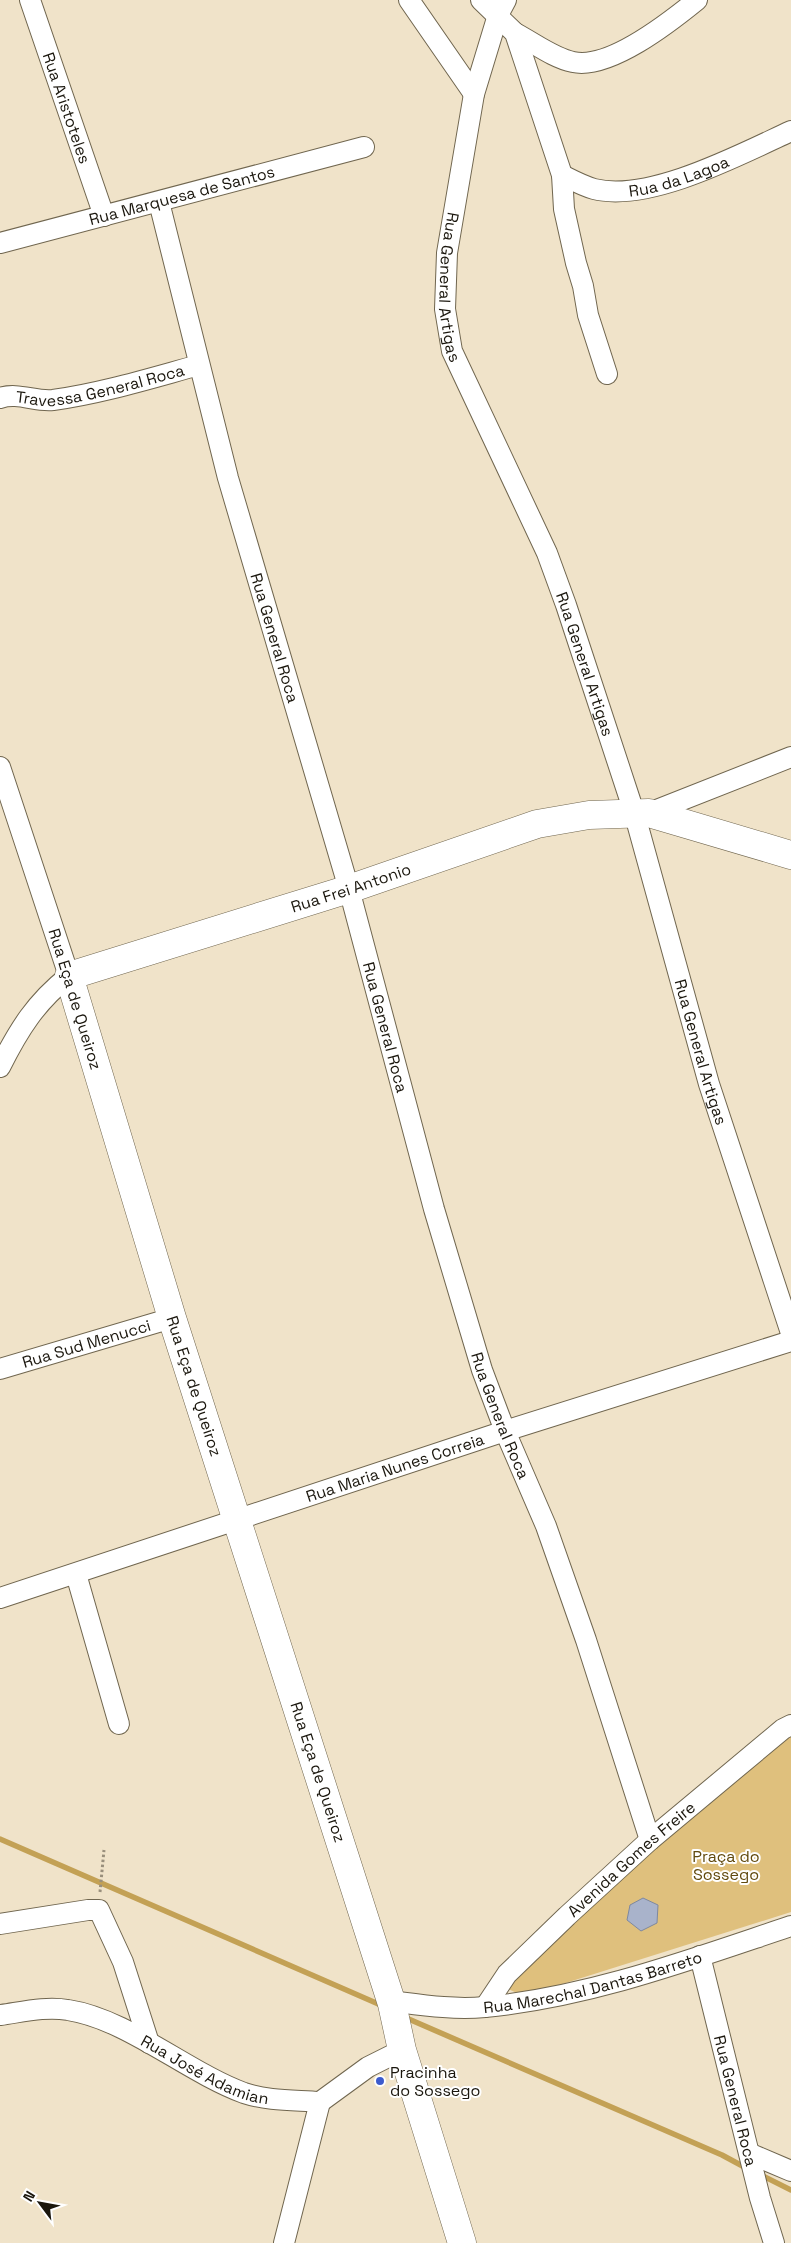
<svg xmlns="http://www.w3.org/2000/svg" width="791" height="2243" font-family="'Space Grotesk',sans-serif">
<style>
.green{fill:#dfc07d}
.lines{fill:none;stroke-linecap:round;stroke-linejoin:round}
.stream{stroke:#c3a155;stroke-width:5.5}
.building{fill:#a9b3cb;stroke:#7e889f}
.street-casing{stroke:#70664f;stroke-width:22}
.secondary-casing{stroke:#70664f;stroke-width:29}
.path{stroke:#998f7c;stroke-width:3;stroke-dasharray:2.5 2.5;stroke-linecap:butt}
.street{stroke:#fff;stroke-width:20}
.secondary{stroke:#fff;stroke-width:28}
.poi-dot{fill:#3d5bcd;stroke:#fff;stroke-width:2}
.labels{text-anchor:middle;dominant-baseline:central;stroke-width:4;stroke-linejoin:round;paint-order:stroke}
.street-label{font-size:16px;fill:#1a160d;stroke:#fff}
.park-label{font-size:16px;fill:#624a0e;stroke:#fff}
.poi-label{font-size:16px;fill:#1a160d;stroke:#fff;text-anchor:start}
</style>
<rect width="100%" height="100%" fill="#f0e3c9"/>
<path class="green" d="M791,1733V1912L556,1986L517,1993L508,1989L509,1979L723,1783Z"/>
<g class="lines">
<g class="stream">
<path d="M0,1839L383,2006"/>
<path d="M404,2017L722,2155L748,2169"/>
<path d="M759,2174L791,2190"/>
</g>
</g>
<path class="building" d="M643,1898L658,1905L657,1923L641,1931L627,1920L630,1905Z"/>
<g class="lines">
<g class="street-casing">
<g id="street">
<path id="s1" d="M30,0L104,216"/>
<path d="M409,0L474,94"/>
<path d="M481,0L515,33L562,175L564,209L576,263L583,286L588,315L607,374"/>
<path id="s2" d="M506,0L498,15L474,94L447,253L445,309L452,351L547,553L566,605L634,812L709,1084L791,1333"/>
<path d="M515,33C533,42 553,58 573,62C609,70 670,22 697,0"/>
<path id="s3" d="M562,175C572,180 583,186 594,189C649,203 741,154 791,131"/>
<path id="s4" d="M159,202L228,478L349,889L434,1209L482,1370L505,1431L546,1526L586,1640L650,1840"/>
<path id="s5" d="M0,243L364,147"/>
<path id="s6" d="M0,398C18,392 35,402 53,400C103,393 151,378 199,365"/>
<path d="M0,767L69,976C36,1002 19,1029 0,1067"/>
<path d="M649,813L791,757"/>
<path id="s7" d="M0,1369L172,1318"/>
<path d="M76,1574L119,1724"/>
<path id="s8" d="M0,1598L505,1431L791,1341"/>
<path d="M0,1924L88,1910H99L123,1962L149,2043"/>
<path id="s9" d="M700,1956L760,2198L774,2243"/>
<path id="s10" d="M390,2001C422,2005 453,2010 485,2007C590,1997 692,1959 791,1926"/>
<path id="s11" d="M485,2007L507,1974L567,1916L650,1840L783,1729L791,1725"/>
<path id="s12" d="M0,2015C22,2012 46,2006 68,2010C127,2019 187,2072 244,2093C268,2101 295,2100 320,2102L368,2067L402,2050"/>
<path d="M751,2154L791,2171"/>
<path d="M284,2243L320,2102"/>
</g>
</g>
<g class="secondary-casing">
<g id="secondary">
<path id="s13" d="M462,2243L402,2050L392,2004L172,1318L69,976L349,889L537,824L589,815L649,813L791,855"/>
</g>
</g>
<path class="path" d="M100,1892L104,1850"/>
<use href="#street" class="street"/>
<use href="#secondary" class="secondary"/>
</g>
<circle class="poi-dot" cx="380" cy="2081" r="5"/>
<g class="labels">
<g class="street-label">
<text stroke="none"><textPath href="#s1" startOffset="114">Rua Aristoteles</textPath></text>
<text stroke="none"><textPath href="#s3" startOffset="122">Rua da Lagoa</textPath></text>
<text stroke="none"><textPath href="#s5" startOffset="188">Rua Marquesa de Santos</textPath></text>
<text stroke="none"><textPath href="#s2" startOffset="295">Rua General Artigas</textPath></text>
<text stroke="none"><textPath href="#s6" startOffset="102">Travessa General Roca</textPath></text>
<text stroke="none"><textPath href="#s4" startOffset="451">Rua General Roca</textPath></text>
<text stroke="none"><textPath href="#s2" startOffset="700">Rua General Artigas</textPath></text>
<text stroke="none"><textPath href="#s13" startOffset="1622">Rua Frei Antonio</textPath></text>
<text transform="translate(75 999) rotate(73)">Rua Eça de Queiroz</text>
<text stroke="none"><textPath href="#s4" startOffset="856">Rua General Roca</textPath></text>
<text stroke="none"><textPath href="#s2" startOffset="1105">Rua General Artigas</textPath></text>
<text stroke="none"><textPath href="#s7" startOffset="90">Rua Sud Menucci</textPath></text>
<text transform="translate(194 1386) rotate(72)">Rua Eça de Queiroz</text>
<text stroke="none"><textPath href="#s4" startOffset="1261">Rua General Roca</textPath></text>
<text stroke="none"><textPath href="#s8" startOffset="416">Rua Maria Nunes Correia</textPath></text>
<text transform="translate(318 1772) rotate(72)">Rua Eça de Queiroz</text>
<text stroke="none"><textPath href="#s11" startOffset="209">Avenida Gomes Freire</textPath></text>
<text stroke="none"><textPath href="#s10" startOffset="206">Rua Marechal Dantas Barreto</textPath></text>
<text stroke="none"><textPath href="#s12" startOffset="219">Rua José Adamian</textPath></text>
<text stroke="none"><textPath href="#s9" startOffset="149">Rua General Roca</textPath></text>
</g>
<g class="park-label">
<text x="726" y="1856">Praça do<tspan x="726" dy="18">Sossego</tspan></text>
</g>
<g class="poi-label">
<text x="390" y="2072">Pracinha<tspan x="390" dy="18">do Sossego</tspan></text>
</g>
</g>
<g transform="translate(40 2203) rotate(302)" stroke="#ffffff" stroke-width="4" paint-order="stroke">
<path d="M0-4L9 19L0 12L-9 19Z" fill="#1a160d"/>
<text y="-8" font-size="14" font-weight="bold" text-anchor="middle" fill="#1a160d">N</text>
</g>
</svg>
